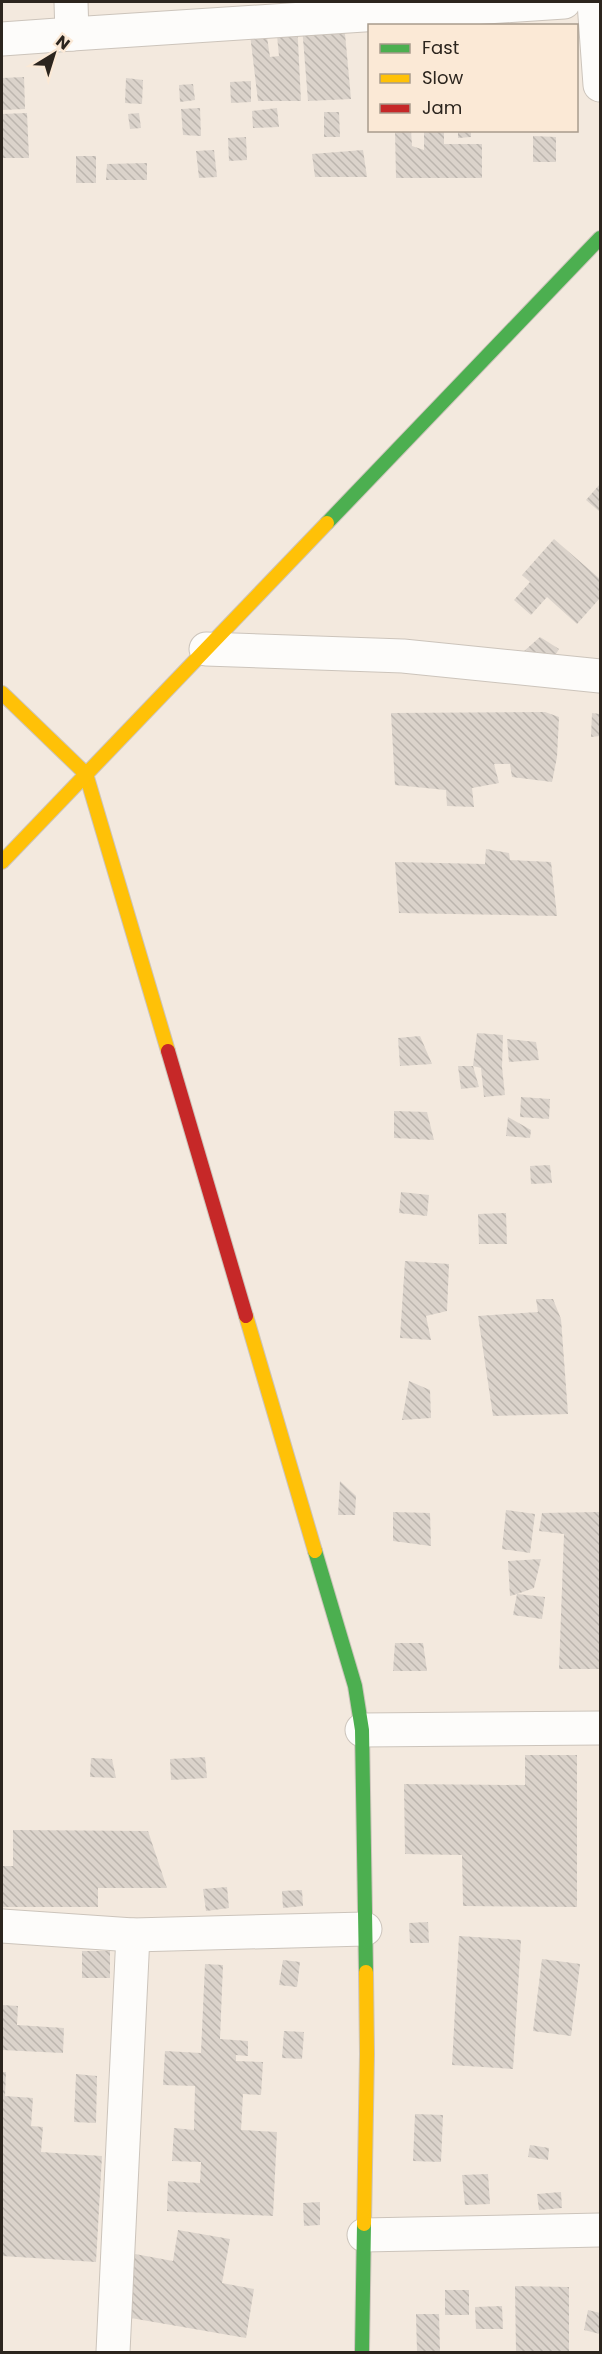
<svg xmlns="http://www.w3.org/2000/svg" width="602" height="2354" font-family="Poppins,sans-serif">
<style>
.building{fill:url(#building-back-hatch)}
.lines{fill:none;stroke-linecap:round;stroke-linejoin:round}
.street-casing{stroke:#ccc4bb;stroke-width:35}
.fast-casing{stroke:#ccc4bb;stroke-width:16}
.slow-casing{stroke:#ccc4bb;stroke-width:16}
.jam-casing{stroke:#ccc4bb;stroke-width:16}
.street{stroke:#fdfcfa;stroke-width:33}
.fast{stroke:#4caf50;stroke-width:14}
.slow{stroke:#ffc107;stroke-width:14}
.jam{stroke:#c62828;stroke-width:14}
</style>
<defs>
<pattern id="building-back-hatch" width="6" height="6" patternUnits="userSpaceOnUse" patternTransform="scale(1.5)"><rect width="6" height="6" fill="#dbd3cb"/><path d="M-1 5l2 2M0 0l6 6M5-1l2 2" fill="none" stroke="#bcb5ae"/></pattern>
</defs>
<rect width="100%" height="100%" fill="#f3e9de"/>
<g class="building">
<path d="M297,22L301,101H258L249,26L265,24L270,57L279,56L276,25Z"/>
<path d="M344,23L351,99L308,101L302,26Z"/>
<path d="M24,77L25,109L2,110V78Z"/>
<path d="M126,78L143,80L142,104L125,103Z"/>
<path d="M251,81V102L231,103L230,82Z"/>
<path d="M193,84L195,100L180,102L179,85Z"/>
<path d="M200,108L201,136L183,135L181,109Z"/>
<path d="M277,108L279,127L253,128L252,111Z"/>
<path d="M324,112H339L340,137H324Z"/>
<path d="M27,113L29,158H2V114Z"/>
<path d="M139,113L141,128L130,129L128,114Z"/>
<path d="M395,130H411L412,146L424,150V130H444V144H482V178H396Z"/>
<path d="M458,130H471V137L458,138Z"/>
<path d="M533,136L556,137V162H533Z"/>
<path d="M246,137L247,160L229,161L228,138Z"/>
<path d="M214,150L217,177L199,178L196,151Z"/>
<path d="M363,150L367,177H315L312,154Z"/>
<rect x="76" y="156" width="20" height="27"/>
<path d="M147,163V180H106L107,164Z"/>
<path d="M600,484V512L586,500Z"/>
<path d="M554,539L600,579V598L577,624L547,597L531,615L514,600L530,582L522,575Z"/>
<path d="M540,637L559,649L548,667L523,652Z"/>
<path d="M545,712L559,717L557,757L552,782L512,777L510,764H494L499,783L472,788L474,807L447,806L446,790L395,785L391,713Z"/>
<path d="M592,713L600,714V736L591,737Z"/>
<path d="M486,849L509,853L510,860L551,862L557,916L399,913L395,862L485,864Z"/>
<path d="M477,1033L503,1035L502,1067L505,1095L484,1097L481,1068L473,1066Z"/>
<path d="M420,1036L432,1064L400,1066L398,1038Z"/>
<path d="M507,1039L536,1042L539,1060L509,1062Z"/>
<path d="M458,1066H473L479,1087L461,1089Z"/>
<path d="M521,1097L550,1099L549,1119L520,1117Z"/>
<path d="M394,1111L427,1112L434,1140L394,1138Z"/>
<path d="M508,1117L531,1130L530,1138L506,1136Z"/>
<path d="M550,1165L552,1183L531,1184L530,1166Z"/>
<path d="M401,1192L429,1195L427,1216L399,1213Z"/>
<path d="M506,1213L507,1244H479L478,1214Z"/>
<path d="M405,1261L449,1264L447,1311L426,1316L431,1340L400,1338Z"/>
<path d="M536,1299H553L561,1319L568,1414L493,1416L478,1316L538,1312Z"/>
<path d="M409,1381L430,1390L431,1418L402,1420Z"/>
<path d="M340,1481L356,1496L355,1515H338Z"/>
<path d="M506,1510L535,1514L530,1553L502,1549Z"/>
<path d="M393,1512L430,1513L431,1546L393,1541Z"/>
<path d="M600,1512V1669H559L564,1534L539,1531L542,1513Z"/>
<path d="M541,1559L534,1588L517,1594L545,1597L542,1619L513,1615L517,1594L510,1596L508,1561Z"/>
<path d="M395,1643H423L427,1671H393Z"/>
<path d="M525,1755H577V1907L463,1906L462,1855L405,1854L404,1784L525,1785Z"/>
<path d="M205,1757L207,1778L171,1780L170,1759Z"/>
<path d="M91,1758L112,1759L116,1778L90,1777Z"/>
<path d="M13,1830L148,1831L167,1888H98V1907H2V1866H13Z"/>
<path d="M227,1887L229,1908L206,1911L203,1889Z"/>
<path d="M302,1890L303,1906L283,1908L282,1891Z"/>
<path d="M428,1922L429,1943H410L409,1923Z"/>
<path d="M459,1936L521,1940L513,2069L452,2065Z"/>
<rect x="82" y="1951" width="28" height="27"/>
<path d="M542,1959L580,1964L571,2036L533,2031Z"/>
<path d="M283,1960L300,1962L297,1987L279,1985Z"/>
<path d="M205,1964L223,1965L220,2039L248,2041V2056L236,2055V2061L263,2062L261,2095L243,2094L241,2130L277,2132L273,2216L167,2211L168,2181L200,2183L201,2162L172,2161L174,2128L194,2130L195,2086L163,2085L165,2051L201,2053Z"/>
<path d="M2,2005L18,2006L17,2025L64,2028L63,2053L2,2050Z"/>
<path d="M284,2031L304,2032L302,2059L282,2058Z"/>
<path d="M2,2072H6L5,2096L33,2098L31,2126L43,2127L41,2152L102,2156L96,2262L2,2256Z"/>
<path d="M76,2074L97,2076L96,2123L74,2122Z"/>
<path d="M415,2114L443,2115L441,2162L413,2161Z"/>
<path d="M530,2145L549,2148L548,2160L528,2157Z"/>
<path d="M488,2174L490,2204L465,2205L462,2175Z"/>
<path d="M561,2192L562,2208L539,2210L537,2194Z"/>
<path d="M320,2202V2225L304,2226L303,2203Z"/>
<path d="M178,2230L230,2239L222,2283L254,2289L246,2338L125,2317L135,2254L173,2261Z"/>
<path d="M515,2286L569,2287V2352H516Z"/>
<rect x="445" y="2290" width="24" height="25"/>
<path d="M502,2306L503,2329H476L475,2307Z"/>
<path d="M588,2310L600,2313V2334L584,2330Z"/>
<path d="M416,2314H439L440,2352H417Z"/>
</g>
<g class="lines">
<g class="street-casing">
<g id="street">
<path d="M594,2L600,85"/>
<path d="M72,34L564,2"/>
<path d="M2,39L72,34L71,2"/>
<path d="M206,649L403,656L600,676"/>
<path d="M362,1730L600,1728"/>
<path d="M2,1926L133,1935L365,1929"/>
<path d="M364,2235L600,2230"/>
<path d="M113,2352L133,1935"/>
</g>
</g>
<g class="fast-casing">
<g id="fast">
<path d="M327,523L600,238"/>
<path d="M315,1551L355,1686L362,1730L366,1972"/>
<path d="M362,2352L364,2224"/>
</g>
</g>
<g class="slow-casing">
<g id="slow">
<path d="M2,693L86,774L168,1051"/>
<path d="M2,862L327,523"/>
<path d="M246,1316L315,1551"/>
<path d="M364,2224L367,2054L366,1972"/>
</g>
</g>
<g class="jam-casing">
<path id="jam" d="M168,1051L246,1316"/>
</g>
<use href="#street" class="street"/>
<use href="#fast" class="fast"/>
<use href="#slow" class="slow"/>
<use href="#jam" class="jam"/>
</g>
<rect width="602" height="2354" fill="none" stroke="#2c251e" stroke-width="6"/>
<rect x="368" y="24" width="210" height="108" fill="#fbe9d6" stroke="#a89b8c" stroke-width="1.5"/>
<rect x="380" y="44" width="30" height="9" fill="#4caf50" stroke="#a89b8c" stroke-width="1.5"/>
<text x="422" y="54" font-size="18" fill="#2c251e">Fast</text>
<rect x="380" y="74" width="30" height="9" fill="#ffc107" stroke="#a89b8c" stroke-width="1.5"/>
<text x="422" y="84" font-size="18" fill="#2c251e">Slow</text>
<rect x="380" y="104" width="30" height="9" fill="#c62828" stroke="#a89b8c" stroke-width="1.5"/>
<text x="422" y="114" font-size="18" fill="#2c251e">Jam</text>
<g transform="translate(54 54) rotate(38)" stroke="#fbe9d6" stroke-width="4.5" paint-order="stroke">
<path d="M0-4.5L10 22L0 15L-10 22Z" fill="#2c251e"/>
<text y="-9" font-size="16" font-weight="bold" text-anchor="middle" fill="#2c251e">N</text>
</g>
</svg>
